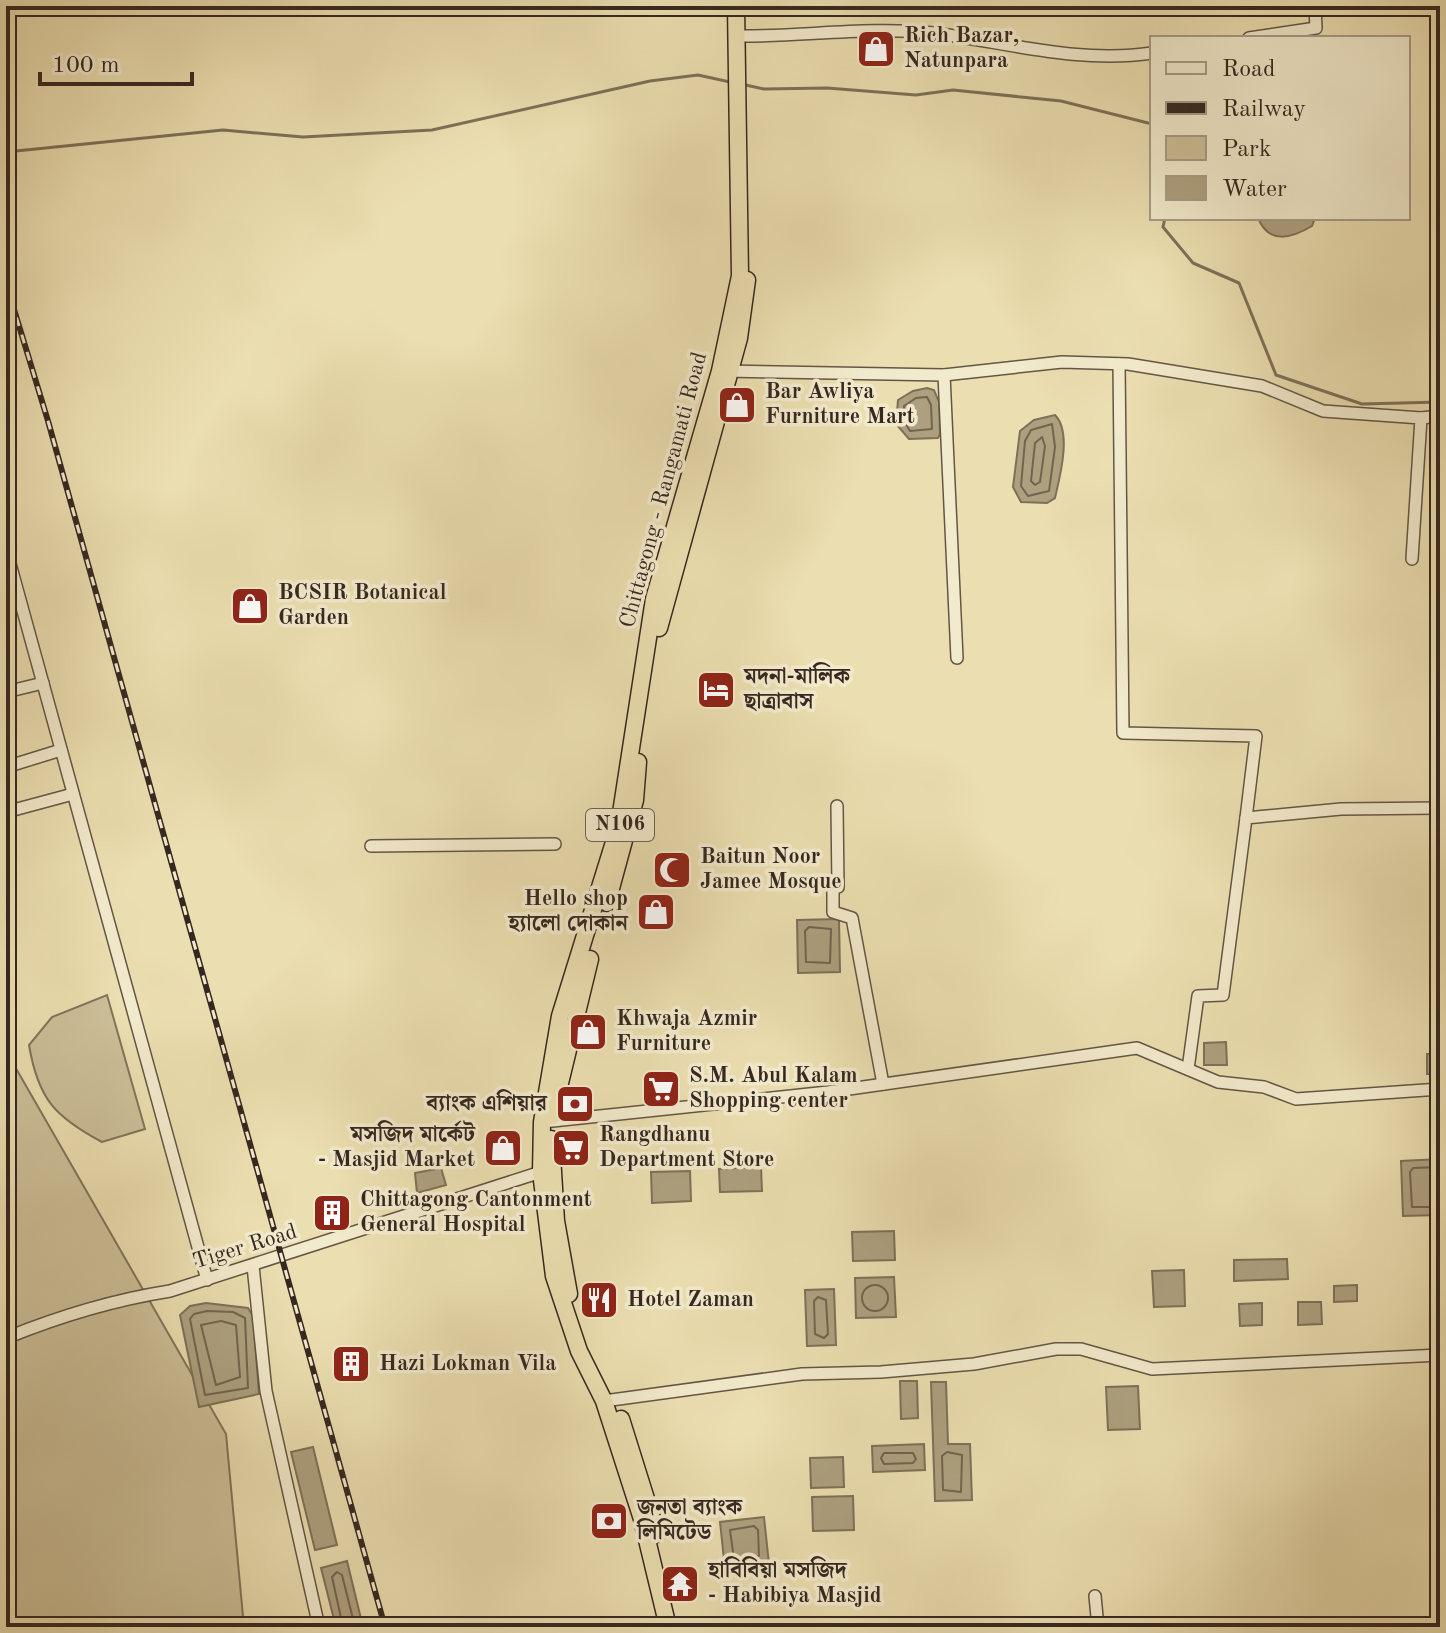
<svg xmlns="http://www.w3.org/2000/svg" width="1446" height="1633" font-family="'Old Standard TT','Noto Serif Bengali',serif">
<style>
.green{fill:#ccbf98;stroke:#81745c;stroke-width:2}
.water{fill:#ada07f;stroke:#7d7059;stroke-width:2}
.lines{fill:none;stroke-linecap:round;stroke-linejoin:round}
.shore{stroke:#726450;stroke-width:2}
.stream{stroke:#7d7059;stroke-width:3}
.minor-casing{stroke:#635645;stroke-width:14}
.highway-casing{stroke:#362821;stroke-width:19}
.minor{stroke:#f2eacc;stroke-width:11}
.highway{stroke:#ebdeb0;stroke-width:16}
.rail-casing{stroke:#362821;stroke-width:6}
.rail{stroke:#f2eacc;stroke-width:3;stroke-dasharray:9;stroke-linecap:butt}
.labels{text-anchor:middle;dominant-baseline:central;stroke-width:7;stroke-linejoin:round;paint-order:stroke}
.shield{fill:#f2eacc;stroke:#6e6254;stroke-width:2}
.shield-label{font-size:20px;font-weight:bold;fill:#362821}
.poi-label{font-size:22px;font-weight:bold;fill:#362821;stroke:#f2eacc;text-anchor:start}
.street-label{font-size:22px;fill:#362821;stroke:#f2eacc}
</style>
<rect width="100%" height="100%" fill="#ebdeb0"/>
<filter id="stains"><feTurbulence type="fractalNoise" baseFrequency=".0025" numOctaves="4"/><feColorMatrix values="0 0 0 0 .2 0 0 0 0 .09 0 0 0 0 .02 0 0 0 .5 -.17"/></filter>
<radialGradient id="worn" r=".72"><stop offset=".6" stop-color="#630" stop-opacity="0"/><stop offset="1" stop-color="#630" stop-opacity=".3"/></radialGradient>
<g class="green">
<path d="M107,995L145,1129L102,1142C55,1117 38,1099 29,1045L52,1017Z"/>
<path d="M6,1051L226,1434L244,1627H6Z"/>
</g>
<g class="water">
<path d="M1258,218H1315L1312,226C1292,238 1269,245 1258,218Z"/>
<path d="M927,388L934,390L939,402L940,434L938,438L909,439L896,424L898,400L913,391Z"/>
<path d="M1055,415C1072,432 1060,476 1055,498L1047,503L1021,502L1013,487L1020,431L1034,420Z"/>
<path d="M839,919L840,972L798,973L797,920Z"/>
<path d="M1226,1042L1227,1065H1204V1043Z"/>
<rect x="1427" y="1054" width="13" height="20"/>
<path d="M1440,1159V1215L1403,1216L1401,1161Z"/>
<path d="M761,1167L762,1191L720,1192L719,1169Z"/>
<path d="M441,1168L446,1185L417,1193L415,1173Z"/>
<path d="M690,1171L691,1201L652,1203L651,1172Z"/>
<path d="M894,1231L895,1260L853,1261L852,1232Z"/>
<path d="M1287,1259L1288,1279L1234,1281V1260Z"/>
<path d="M1184,1270L1185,1306L1154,1307L1152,1271Z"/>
<path d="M894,1277L896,1317L856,1318L855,1278Z"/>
<path d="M1357,1285V1301L1334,1302V1286Z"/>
<path d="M834,1289L836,1345L807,1346L805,1290Z"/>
<path d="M1298,1302H1321L1322,1324L1298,1325Z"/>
<path d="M206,1303L248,1308L253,1316L259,1394L199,1407L180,1315L190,1306Z"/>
<path d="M1262,1303V1325L1240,1326L1239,1304Z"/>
<path d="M900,1381H917L918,1418L901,1419Z"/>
<path d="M931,1382H946L948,1444H970L972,1500L935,1501Z"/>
<path d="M1138,1386L1140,1429L1108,1430L1106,1387Z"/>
<path d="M924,1444L925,1470L873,1472L872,1446Z"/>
<path d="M313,1447L337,1545L315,1550L291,1452Z"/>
<path d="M843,1457L844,1487L811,1488L810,1458Z"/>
<path d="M853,1496L854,1530L813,1531L812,1497Z"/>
<path d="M764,1517L769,1564L725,1569L720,1522Z"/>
<path d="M347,1561L363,1627H336L321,1568Z"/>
</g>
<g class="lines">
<g class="shore">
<path d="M927,397L931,405L932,429L910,431L904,421V406L916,398Z"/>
<path d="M1052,424L1055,447L1049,491L1028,496L1021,486L1025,441L1031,430Z"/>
<path d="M1042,437L1045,446L1040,482L1035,485L1031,481L1035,443Z"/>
<path d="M809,927L831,929L830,963L806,962L805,931Z"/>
<path d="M1440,1167L1413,1168L1410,1172L1412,1207H1440"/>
<circle cx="875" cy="1298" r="13"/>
<path d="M818,1297L826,1300L828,1334L824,1338L815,1334L814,1301Z"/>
<path d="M207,1311L233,1312L245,1318L248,1388L205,1395L190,1319L194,1314Z"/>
<path d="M221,1321L236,1325L240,1377L216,1385L201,1325Z"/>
<path d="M947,1452L962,1455L961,1492L943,1490L942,1456Z"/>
<path d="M884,1453H913L916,1459L913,1463L884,1464L881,1458Z"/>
<path d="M754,1526L758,1530L759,1556L734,1559L730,1530Z"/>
<path d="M343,1627L332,1577L337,1572L342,1575L355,1627"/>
</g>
<g class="stream">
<path d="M741,84L764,89L827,88L916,95L953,90L1061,101L1152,124"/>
<path d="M6,152L223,130L303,137L432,130L650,81L698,75L730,82"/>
<path d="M1165,218L1163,227L1193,263L1239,283L1276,375L1362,404L1440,402"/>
</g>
<g class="minor-casing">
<g id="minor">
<path d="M736,36C801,37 868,26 933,33C1006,42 1078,64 1152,53"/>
<path d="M1249,38L1316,28L1315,6"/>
<path d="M1119,364L1123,733L1256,736L1246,818"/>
<path d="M724,371L944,375L1062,362L1128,364L1262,386L1323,411L1421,418L1412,559"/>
<path d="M944,375L957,658"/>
<path d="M1421,418L1440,416"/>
<path d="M6,549L207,1280"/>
<path d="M6,692L43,683"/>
<path d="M6,767L61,750"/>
<path d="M837,806L838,887L833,888V912L852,918L883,1084"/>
<path d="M6,812L73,794"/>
<path d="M371,846L555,844"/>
<path d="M1188,1069L1198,996L1223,995L1246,818L1341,809L1440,808"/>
<path d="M543,1122L828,1092L1137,1048L1218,1082L1264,1087L1296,1099L1440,1089"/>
<path d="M253,1266L266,1391L319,1627"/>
<path d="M6,1338C60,1316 113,1300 170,1291L541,1172"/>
<path d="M604,1401L802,1374L881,1372L974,1364L1056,1349H1081L1152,1369L1440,1355"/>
<path d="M1095,1596L1098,1627"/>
</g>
</g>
<g class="highway-casing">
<g id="highway">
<path d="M659,628L739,338L747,280"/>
<path d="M607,903L635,800L638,762"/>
<path d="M552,1116L590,959"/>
<path d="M551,1139L556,1221L569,1294"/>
<path d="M621,1419L657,1534"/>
<path d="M668,1627L642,1519L604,1401L579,1351L554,1276L541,1172L542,1122L560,1016L619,826L654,599L720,371L740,276L736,6"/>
</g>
</g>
<use href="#minor" class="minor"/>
<use href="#highway" class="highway"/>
<g class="rail-casing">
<path id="rail" d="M6,283L48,421L385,1627"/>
</g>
<use href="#rail" class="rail"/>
</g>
<defs>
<g id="shop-square" transform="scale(2)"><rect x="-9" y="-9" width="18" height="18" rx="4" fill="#8f2418" stroke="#f2eacc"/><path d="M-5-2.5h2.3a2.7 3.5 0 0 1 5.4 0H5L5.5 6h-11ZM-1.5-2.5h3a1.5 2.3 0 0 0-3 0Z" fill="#fff"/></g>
<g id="hotel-square" transform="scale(2)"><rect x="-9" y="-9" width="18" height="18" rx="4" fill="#8f2418" stroke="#f2eacc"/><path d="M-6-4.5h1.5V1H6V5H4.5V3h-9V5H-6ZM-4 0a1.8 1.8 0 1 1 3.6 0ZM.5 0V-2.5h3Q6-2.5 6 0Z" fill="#fff"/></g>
<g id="mosque-square" transform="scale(2)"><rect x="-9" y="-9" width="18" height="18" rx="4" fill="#8f2418" stroke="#f2eacc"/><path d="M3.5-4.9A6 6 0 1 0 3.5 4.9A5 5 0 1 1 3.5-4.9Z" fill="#fff"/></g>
<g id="supermarket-square" transform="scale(2)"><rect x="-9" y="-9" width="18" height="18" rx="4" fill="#8f2418" stroke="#f2eacc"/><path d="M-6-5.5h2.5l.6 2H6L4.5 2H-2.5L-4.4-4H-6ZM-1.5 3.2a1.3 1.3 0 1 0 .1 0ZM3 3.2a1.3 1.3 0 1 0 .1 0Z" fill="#fff"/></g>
<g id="bank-square" transform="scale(2)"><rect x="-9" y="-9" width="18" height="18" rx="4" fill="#8f2418" stroke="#f2eacc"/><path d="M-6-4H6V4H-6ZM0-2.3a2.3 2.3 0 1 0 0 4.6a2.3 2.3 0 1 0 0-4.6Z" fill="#fff"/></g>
<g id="building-square" transform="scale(2)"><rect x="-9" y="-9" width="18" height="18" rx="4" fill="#8f2418" stroke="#f2eacc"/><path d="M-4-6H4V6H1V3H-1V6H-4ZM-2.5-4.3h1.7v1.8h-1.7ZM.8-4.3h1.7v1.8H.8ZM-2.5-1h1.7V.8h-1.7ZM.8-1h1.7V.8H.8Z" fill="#fff"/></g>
<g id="restaurant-square" transform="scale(2)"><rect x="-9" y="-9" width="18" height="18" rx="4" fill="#8f2418" stroke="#f2eacc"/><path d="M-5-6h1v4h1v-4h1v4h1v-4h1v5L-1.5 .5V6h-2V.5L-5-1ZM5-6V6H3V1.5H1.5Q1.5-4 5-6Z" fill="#fff"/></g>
<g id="temple-square" transform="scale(2)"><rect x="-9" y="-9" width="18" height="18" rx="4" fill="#8f2418" stroke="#f2eacc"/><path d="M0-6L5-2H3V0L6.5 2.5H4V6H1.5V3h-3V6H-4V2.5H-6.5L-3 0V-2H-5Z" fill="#fff"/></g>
</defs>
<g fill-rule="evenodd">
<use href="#shop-square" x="876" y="49"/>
<use href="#shop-square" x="737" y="405"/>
<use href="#shop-square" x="250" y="606"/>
<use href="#hotel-square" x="716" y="690"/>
<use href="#mosque-square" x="672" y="870"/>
<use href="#shop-square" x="656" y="912"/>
<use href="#shop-square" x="588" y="1032"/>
<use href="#supermarket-square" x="661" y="1089"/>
<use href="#bank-square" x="575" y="1104"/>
<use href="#shop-square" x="503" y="1148"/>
<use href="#supermarket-square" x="571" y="1148"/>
<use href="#building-square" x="332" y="1213"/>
<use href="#restaurant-square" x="599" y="1300"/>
<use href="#building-square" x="351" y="1364"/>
<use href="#bank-square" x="609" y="1521"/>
<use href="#temple-square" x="680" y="1584"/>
</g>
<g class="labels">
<rect class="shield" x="586" y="809" width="68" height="32" rx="6"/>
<g class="shield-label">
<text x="620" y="825">N106</text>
</g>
<g class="poi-label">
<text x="904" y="36">Rich Bazar,<tspan x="904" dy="25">Natunpara</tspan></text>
<text x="765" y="392">Bar Awliya<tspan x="765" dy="25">Furniture Mart</tspan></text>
<text x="278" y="593">BCSIR Botanical<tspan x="278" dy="25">Garden</tspan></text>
<text x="744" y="677">মদনা-মালিক<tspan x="744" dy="25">ছাত্রাবাস</tspan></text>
<text x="700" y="857">Baitun Noor<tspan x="700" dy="25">Jamee Mosque</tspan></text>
<text x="628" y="899" text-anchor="end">Hello shop<tspan x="628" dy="25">হ্যালো দোকান</tspan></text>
<text x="616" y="1019">Khwaja Azmir<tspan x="616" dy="25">Furniture</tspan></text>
<text x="689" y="1076">S.M. Abul Kalam<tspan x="689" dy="25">Shopping center</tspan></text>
<text x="547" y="1104" text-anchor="end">ব্যাংক এশিয়ার</text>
<text x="475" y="1135" text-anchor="end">মসজিদ মার্কেট<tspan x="475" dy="25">- Masjid Market</tspan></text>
<text x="599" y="1135">Rangdhanu<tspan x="599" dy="25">Department Store</tspan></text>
<text x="360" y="1200">Chittagong Cantonment<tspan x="360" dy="25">General Hospital</tspan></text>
<text x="627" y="1300">Hotel Zaman</text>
<text x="379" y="1364">Hazi Lokman Vila</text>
<text x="637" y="1508">জনতা ব্যাংক<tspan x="637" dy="25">লিমিটেড</tspan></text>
<text x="708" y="1571">হাবিবিয়া মসজিদ<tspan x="708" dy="25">- Habibiya Masjid</tspan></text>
</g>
<g class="street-label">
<text transform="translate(664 490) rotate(-75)">Chittagong - Rangamati Road</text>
<text transform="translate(245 1247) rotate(-17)">Tiger Road</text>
</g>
</g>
<rect width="1446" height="1633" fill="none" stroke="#ebdeb0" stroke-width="32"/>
<rect x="8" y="8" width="1430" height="1617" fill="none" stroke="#362821" stroke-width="4"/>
<rect x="16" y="16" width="1414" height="1601" fill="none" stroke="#362821" stroke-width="2"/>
<rect x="1150" y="36" width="260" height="184" fill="#f2eacc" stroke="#a79c88" stroke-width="2"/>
<rect x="1166" y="62" width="40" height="12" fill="#f2eacc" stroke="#a79c88" stroke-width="2"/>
<text x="1222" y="76" font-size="24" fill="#362821">Road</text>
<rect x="1166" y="102" width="40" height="12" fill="#362821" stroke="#a79c88" stroke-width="2"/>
<text x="1222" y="116" font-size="24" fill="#362821">Railway</text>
<rect x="1166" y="136" width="40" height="24" fill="#ccbf98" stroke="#a79c88" stroke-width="2"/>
<text x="1222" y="156" font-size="24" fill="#362821">Park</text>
<rect x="1166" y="176" width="40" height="24" fill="#ada07f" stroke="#a79c88" stroke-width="2"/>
<text x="1222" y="196" font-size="24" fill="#362821">Water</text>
<path d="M40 72v12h152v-12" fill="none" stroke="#362821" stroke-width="4"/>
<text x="52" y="72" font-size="24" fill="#362821" stroke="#f2eacc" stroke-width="6" paint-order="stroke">100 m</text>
<rect width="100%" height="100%" filter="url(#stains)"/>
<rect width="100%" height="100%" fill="url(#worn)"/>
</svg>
